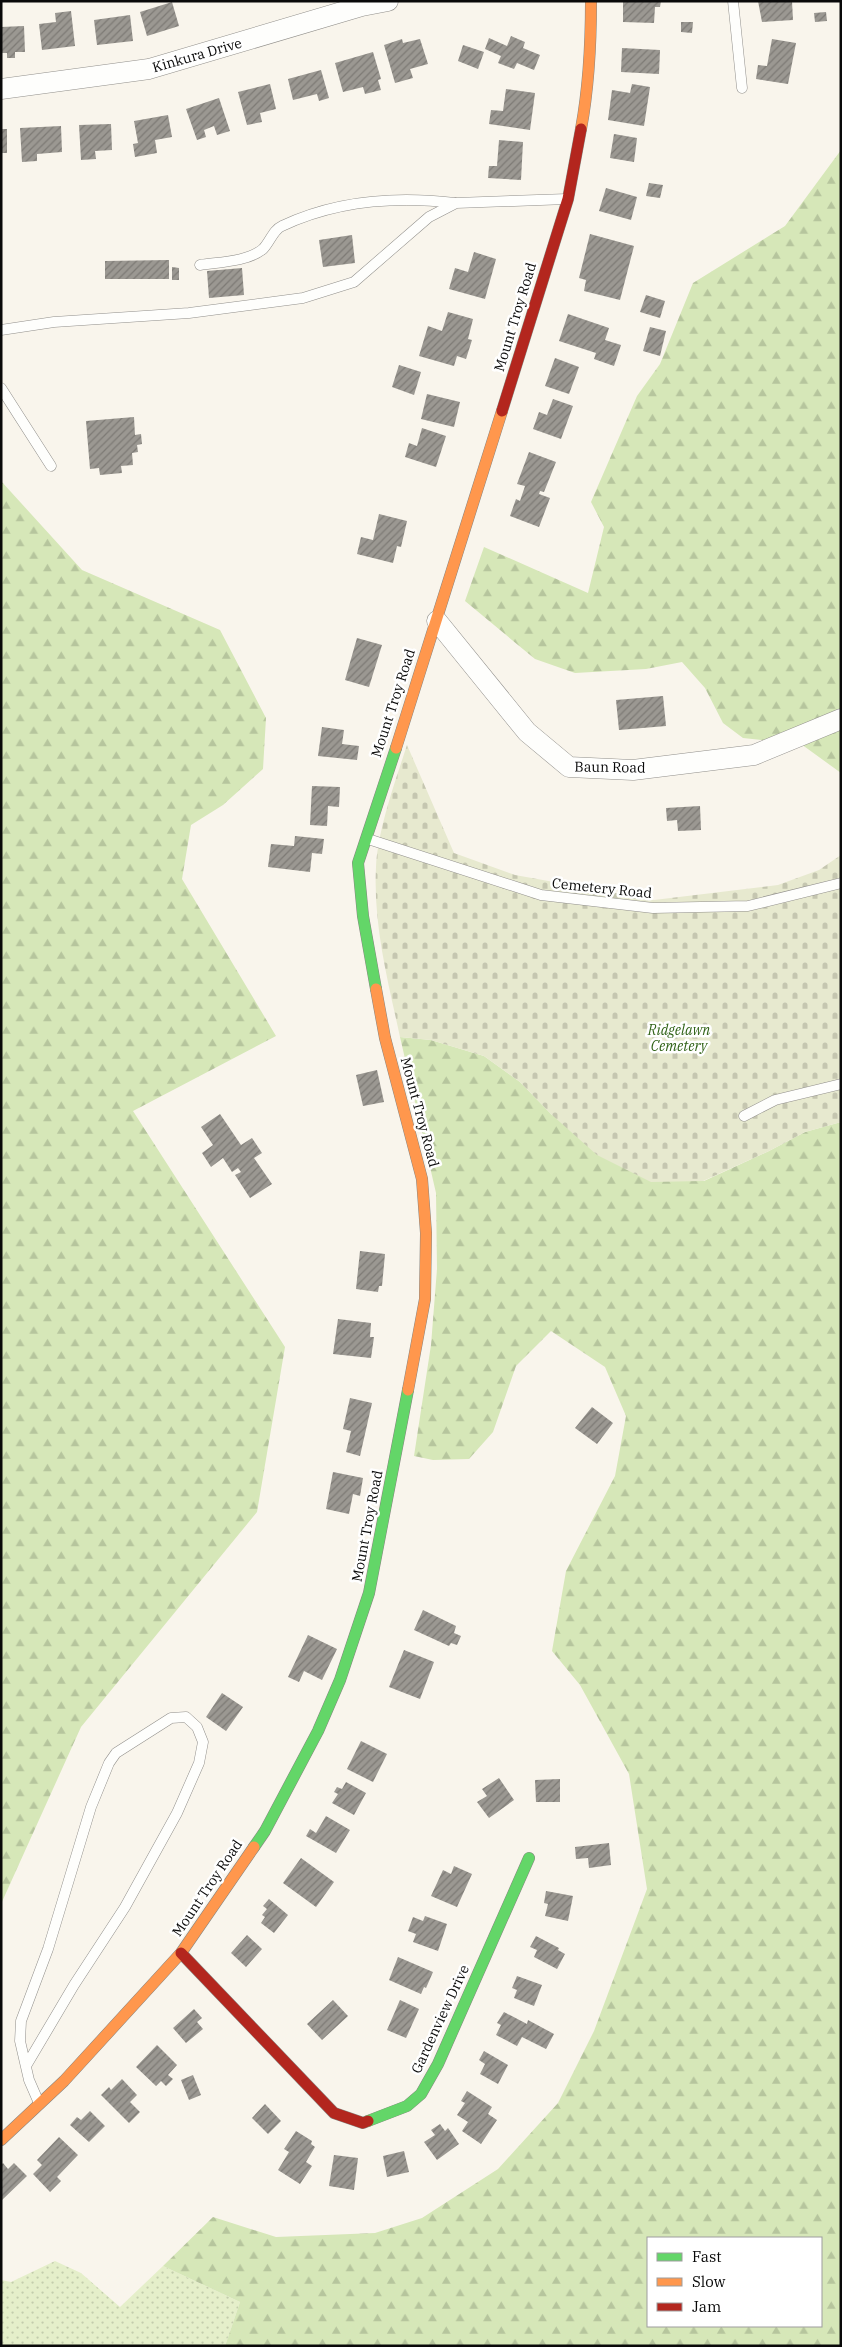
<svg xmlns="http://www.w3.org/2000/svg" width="842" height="2347" font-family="'IBM Plex Serif',serif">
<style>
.grass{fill:url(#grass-dots)}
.forest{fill:url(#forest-firs);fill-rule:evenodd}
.cemetery{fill:url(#cemetery-stones)}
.building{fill:url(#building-hatch)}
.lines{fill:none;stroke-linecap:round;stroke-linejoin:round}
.lane-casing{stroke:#918f8b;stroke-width:11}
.street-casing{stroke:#918f8b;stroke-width:21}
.fast-casing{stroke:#888682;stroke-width:12}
.slow-casing{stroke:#888682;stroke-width:12}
.jam-casing{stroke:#888682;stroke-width:12}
.lane{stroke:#fefefc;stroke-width:10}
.street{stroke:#fefefc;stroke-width:20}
.fast{stroke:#63d668;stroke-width:11}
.slow{stroke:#ff974d;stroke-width:11}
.jam{stroke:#b3261e;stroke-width:11}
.labels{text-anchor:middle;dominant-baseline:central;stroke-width:5;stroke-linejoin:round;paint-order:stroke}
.street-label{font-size:14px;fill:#090909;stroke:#fff}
.park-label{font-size:14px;font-style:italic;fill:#316318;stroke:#fff}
</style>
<defs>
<pattern id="grass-dots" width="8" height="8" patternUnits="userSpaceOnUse" patternTransform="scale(1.25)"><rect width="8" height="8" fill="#e5efca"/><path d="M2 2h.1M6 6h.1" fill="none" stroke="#c3ccac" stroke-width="1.8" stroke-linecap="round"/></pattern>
<pattern id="forest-firs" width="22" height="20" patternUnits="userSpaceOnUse" patternTransform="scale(1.25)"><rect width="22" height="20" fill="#d6e7b8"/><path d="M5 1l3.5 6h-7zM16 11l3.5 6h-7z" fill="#b6c59d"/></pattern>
<pattern id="cemetery-stones" width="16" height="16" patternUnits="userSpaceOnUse" patternTransform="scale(1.25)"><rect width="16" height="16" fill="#e7e9cf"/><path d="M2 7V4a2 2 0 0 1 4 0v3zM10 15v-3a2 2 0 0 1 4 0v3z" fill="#c5c6b0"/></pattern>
<pattern id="building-hatch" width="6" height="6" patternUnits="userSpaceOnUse" patternTransform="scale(1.25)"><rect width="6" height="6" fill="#9b9892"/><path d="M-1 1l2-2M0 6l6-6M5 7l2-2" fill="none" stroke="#7d7a75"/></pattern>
</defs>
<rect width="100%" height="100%" fill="#f9f5ec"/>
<path class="grass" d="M55,2261L81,2273L120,2307L163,2266L240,2302L225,2346H1V2280L11,2282Z"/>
<g class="forest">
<path d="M841,150V773L801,744L743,738L723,723L705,688L682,662L646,669L575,673L535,659L465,601L484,547L588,593L604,527L591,502L637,396L660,364L693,283L785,226Z"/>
<path d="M1,481L82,570L220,630L266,718L263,769L223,805L191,825L182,879L276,1036L133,1111L285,1347L257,1512L81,1727L1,1904Z"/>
<path d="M400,1037L431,1040L484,1056L520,1082L552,1115L704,1181L769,1151L805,1132L841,1122V2346H225L240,2302L163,2266L213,2217L276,2237L375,2233L422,2218L498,2169L558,2103L594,2031L647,1889L629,1774L580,1685L552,1651L566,1571L615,1476L626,1416L605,1367L551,1331L516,1366L493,1432L469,1459L433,1460L414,1456L431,1345L437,1269L436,1193ZM648,2238H821V2326H648Z"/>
</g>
<path class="cemetery" d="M407,745L454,853L515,875L654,900L778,885L819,870L841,855V1122L805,1132L769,1151L703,1181L651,1182L597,1155L552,1115L520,1082L484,1056L431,1040L400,1037C388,981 373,925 376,867C378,829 395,782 407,745Z"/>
<g class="building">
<path d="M623,1H661L660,7H655L654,23L623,22Z"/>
<path d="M758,1H792L793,20L762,22Z"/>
<path d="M172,2L179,26L147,36L140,12Z"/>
<path d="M71,11L75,46L42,50L39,24L56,22L55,13Z"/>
<path d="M826,12L827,21L815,22L814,13Z"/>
<path d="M130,15L133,41L97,45L94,20Z"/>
<path d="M681,22H693L692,33L681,32Z"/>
<path d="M24,26L25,52H15V58H7V53H1V27Z"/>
<path d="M511,36L525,42L523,48L540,55L534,70L517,63L514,69L498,63L501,56L485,49L489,38L507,46Z"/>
<path d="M402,39L403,43L420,39L428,64L410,69L413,78L395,83L384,45Z"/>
<path d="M772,39L796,43L788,84L756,79L758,65L767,66Z"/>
<path d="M463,45L484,52L478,69L458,61Z"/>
<path d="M622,48L660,50L659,74L621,72Z"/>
<path d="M373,52L381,79L378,80L381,90L365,94L363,87L343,92L335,63Z"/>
<path d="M321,70L329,98L319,101L317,94L293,100L288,79Z"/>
<path d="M270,84L276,109L260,113L262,122L247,125L238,92Z"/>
<path d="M632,84L650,87L644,126L608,120L612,90L630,93Z"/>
<path d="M506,89L535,93L530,130L489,124L491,110L503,111Z"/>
<path d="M219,98L230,131L217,135L214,126L204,130L206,137L197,140L186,109Z"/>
<path d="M168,115L172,137L155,140L157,153L135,157L133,144L138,143L134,121Z"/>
<path d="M111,124L112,150L95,151L96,159L81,160L79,125Z"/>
<path d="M61,126L62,152L37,154V161L22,162L20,128Z"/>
<rect x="1" y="129" width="6" height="24"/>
<path d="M614,134L637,138L634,162L610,158Z"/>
<path d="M499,140L523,142L521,180L488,178L489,166H497Z"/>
<path d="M649,183L663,185L660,198L646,196Z"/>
<path d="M606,188L637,197L631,220L599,211Z"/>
<path d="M590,234L634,246L620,300L584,291L586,280L579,278Z"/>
<path d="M352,235L355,263L323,267L319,240Z"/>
<path d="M474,252L496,259L485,299L449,289L455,268L468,272Z"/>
<path d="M169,260V279H105V261Z"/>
<path d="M172,267L179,268V280H172Z"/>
<path d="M242,268L244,295L209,298L207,271Z"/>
<path d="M646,295L665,301L660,318L640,312Z"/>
<path d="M448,312L473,319L468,339L472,340L466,359L457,356L454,366L419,356L428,326L442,331Z"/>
<path d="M568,314L609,328L605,340L621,345L614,366L594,359L596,353L559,341Z"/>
<path d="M650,327L666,331L660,356L643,351Z"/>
<path d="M555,358L579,367L569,394L545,386Z"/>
<path d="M399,365L421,372L414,395L392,387Z"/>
<path d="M427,394L460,402L454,427L421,419Z"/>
<path d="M553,399L573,406L561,439L533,429L539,412L547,415Z"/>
<path d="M134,417L135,435L141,434L142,444L137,445L138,452L132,453L133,465L121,466L122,473L100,475L99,468L90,469L86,421Z"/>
<path d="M422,428L446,436L436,467L405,457L409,443L417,446Z"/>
<path d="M529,452L556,462L544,492L540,491L539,494L550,498L539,527L510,516L516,499L520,501L525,486L517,484Z"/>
<path d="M379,514L407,521L401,547L397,546L393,563L357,554L361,537L373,540Z"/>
<path d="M357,638L382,645L369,687L345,680Z"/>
<path d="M663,696L666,726L619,730L616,700Z"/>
<path d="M322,727L344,730L342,744L359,746L357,760L318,756Z"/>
<path d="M312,786L340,787L339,807L328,806L327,826L310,825Z"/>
<path d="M700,806L701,830L678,831L677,820L667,821L666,808Z"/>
<path d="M295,836L324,839L322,854L312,853L310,872L268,867L271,844L294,846Z"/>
<path d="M377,1070L384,1102L363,1106L356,1075Z"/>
<path d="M220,1114L241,1145L252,1138L262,1153L254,1158L272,1184L250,1198L235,1175L241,1172L238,1168L232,1172L223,1158L211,1167L202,1153L213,1145L201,1127Z"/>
<path d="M360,1251L385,1254L382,1286H379L378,1292L356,1289Z"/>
<path d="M338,1319L371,1323L370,1337H374L371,1358L333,1354Z"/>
<path d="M350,1398L372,1403L360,1456L346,1452L351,1431L343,1429Z"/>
<path d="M592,1407L613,1423L597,1444L575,1428Z"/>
<path d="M333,1472L363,1478L360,1496L353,1494L349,1514L326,1509Z"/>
<path d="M423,1610L456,1626L454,1633L461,1636L457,1645L451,1643L449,1646L414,1630Z"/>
<path d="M308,1635L337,1649L322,1680L304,1671L299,1682L288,1677Z"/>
<path d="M404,1650L434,1662L420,1699L389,1687Z"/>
<path d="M222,1693L243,1707L226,1731L206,1717Z"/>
<path d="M361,1741L387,1754L373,1782L347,1769Z"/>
<path d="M499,1778L514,1800L489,1818L477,1802L487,1796L482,1789Z"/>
<path d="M560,1779V1802H536L535,1780Z"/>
<path d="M346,1782L366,1793L354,1815L332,1803L338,1794L334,1792L337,1787L342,1789Z"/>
<path d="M326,1816L350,1830L336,1853L306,1836L310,1829L316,1833Z"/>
<path d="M609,1843L611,1865L589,1868L588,1858L576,1859L575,1847Z"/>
<path d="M301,1858L334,1882L316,1907L283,1883Z"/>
<path d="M454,1866L472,1874L457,1907L431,1896L443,1870L451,1874Z"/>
<path d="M546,1891L573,1896L568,1921L545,1916L548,1904L544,1903Z"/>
<path d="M269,1899L288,1915L274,1933L261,1923L265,1917L262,1915L267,1909L263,1906Z"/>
<path d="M425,1916L447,1924L438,1951L413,1942L416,1934L408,1931L413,1917L423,1921Z"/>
<path d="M247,1935L262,1949L246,1967L231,1953Z"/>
<path d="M536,1936L559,1948L558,1950L565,1954L557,1969L534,1957L537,1950L530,1947Z"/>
<path d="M398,1957L433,1972L426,1988L424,1987L421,1994L389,1980Z"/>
<path d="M517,1976L542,1985L534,2006L514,1998L517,1990L512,1988Z"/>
<path d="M333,2000L348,2016L322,2040L307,2024Z"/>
<path d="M400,2000L419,2009L406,2038L387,2030Z"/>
<path d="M194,2009L202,2018L197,2022L203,2029L186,2043L173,2028Z"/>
<path d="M504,2012L527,2024L528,2020L554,2034L546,2049L522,2037L517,2046L496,2035L501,2025L497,2023Z"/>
<path d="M157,2045L177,2065L168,2075L173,2079L166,2086L161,2081L156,2086L136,2067Z"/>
<path d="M484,2051L508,2065L498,2084L480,2074L485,2064L479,2060Z"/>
<path d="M193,2075L201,2095L189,2100L181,2080Z"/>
<path d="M122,2079L137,2095L130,2102L140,2112L129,2123L101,2095L109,2087L111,2090Z"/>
<path d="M467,2091L492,2107L488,2114L497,2120L481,2144L462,2131L468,2122L457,2115L465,2103L461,2101Z"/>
<path d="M265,2104L281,2121L268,2134L252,2118Z"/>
<path d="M90,2111L105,2126L89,2142L70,2125L77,2117L81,2120Z"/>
<path d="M440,2124L445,2131L448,2128L459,2144L437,2160L424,2142L435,2135L431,2130Z"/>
<path d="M296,2131L312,2141L311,2144L315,2147L306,2162L312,2166L300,2184L278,2170L289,2152L284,2149Z"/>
<path d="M59,2137L78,2155L57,2177L61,2181L50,2192L33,2174L42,2165L37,2160Z"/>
<path d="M404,2151L409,2172L387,2177L383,2156Z"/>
<path d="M334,2155L358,2158L354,2190L329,2186Z"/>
<path d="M3,2163L8,2169L14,2163L27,2176L1,2201V2165Z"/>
</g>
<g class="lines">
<g class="lane-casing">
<g id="lane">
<path d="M733,1L742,88"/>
<path d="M200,265C219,262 247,262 263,249C270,242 273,230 282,226C337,200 396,196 455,203"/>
<path d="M1,330L54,322L189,313L303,298L354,282L429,217L456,203L567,199"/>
<path d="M1,388L51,466"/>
<path d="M368,839L541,895L653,908L748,906L841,883"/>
<path d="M744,1116L775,1100L841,1084"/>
<path d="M26,2066L74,1985L125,1907L177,1813L199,1763L203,1742L197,1727L186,1717L171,1718L116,1753L109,1763L91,1807L48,1949L21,2021L20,2041L29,2080L39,2103"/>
</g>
</g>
<g class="street-casing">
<g id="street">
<path d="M1,89L149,69L362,6L388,1"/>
<path d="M437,621L527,732L569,767L633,770L754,755L841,719"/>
</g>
</g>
<g class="fast-casing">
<g id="fast">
<path d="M376,989L363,916L358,863L396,748"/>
<path d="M254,1847L265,1831L318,1731L340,1680L369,1593L408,1390"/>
<path d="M368,2121L407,2106L421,2094L438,2064L529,1858"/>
</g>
</g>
<g class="slow-casing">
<g id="slow">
<path d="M581,129C589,86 591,44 591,1"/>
<path d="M396,748L502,411"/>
<path d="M376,989L385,1038L422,1179L426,1233L425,1299L408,1390"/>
<path d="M1,2140L64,2081L181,1953L254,1847"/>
</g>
</g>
<g class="jam-casing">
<g id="jam">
<path d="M502,411L568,199L581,129"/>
<path d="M181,1953L334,2113L363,2123L368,2121"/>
</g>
</g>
<use href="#lane" class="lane"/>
<use href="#street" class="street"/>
<use href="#fast" class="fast"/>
<use href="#slow" class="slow"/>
<use href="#jam" class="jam"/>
</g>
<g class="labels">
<g class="street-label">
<text transform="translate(197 55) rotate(-16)">Kinkura Drive</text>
<text transform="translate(515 317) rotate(-73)">Mount Troy Road</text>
<text transform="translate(393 703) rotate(-72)">Mount Troy Road</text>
<text transform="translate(610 767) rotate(1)">Baun Road</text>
<text transform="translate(602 888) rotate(6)">Cemetery Road</text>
<text transform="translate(420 1112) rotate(75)">Mount Troy Road</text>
<text transform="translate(367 1526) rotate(-79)">Mount Troy Road</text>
<text transform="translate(207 1888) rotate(-56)">Mount Troy Road</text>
<text transform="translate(440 2019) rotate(-65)">Gardenview Drive</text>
</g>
<g class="park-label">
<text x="679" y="1030">Ridgelawn<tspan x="679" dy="16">Cemetery</tspan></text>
</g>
</g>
<rect width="842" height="2347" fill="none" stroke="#090909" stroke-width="5"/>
<rect x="647" y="2237" width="175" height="90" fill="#ffffff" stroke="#9d9d9d"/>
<rect x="657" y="2253" width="25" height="8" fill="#63d668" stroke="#9d9d9d"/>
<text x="692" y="2262" font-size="15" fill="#090909">Fast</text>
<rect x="657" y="2278" width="25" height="8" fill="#ff974d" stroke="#9d9d9d"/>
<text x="692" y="2287" font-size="15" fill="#090909">Slow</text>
<rect x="657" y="2303" width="25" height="8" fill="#b3261e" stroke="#9d9d9d"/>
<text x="692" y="2312" font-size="15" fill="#090909">Jam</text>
</svg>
